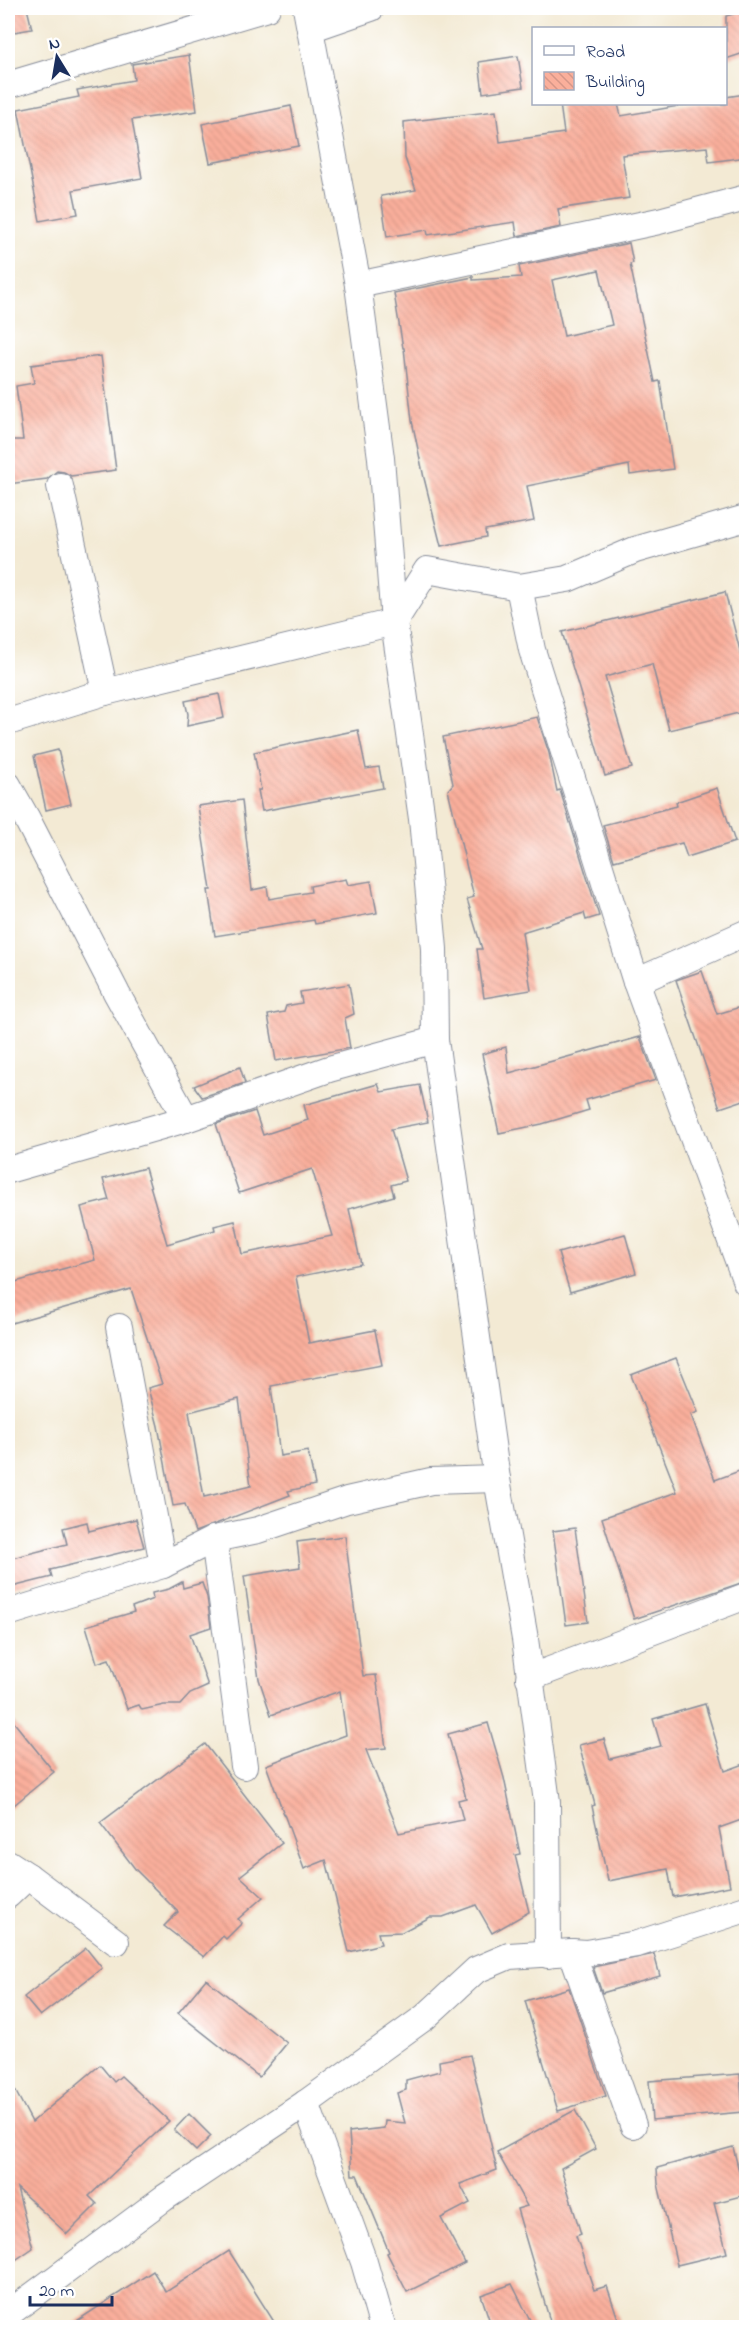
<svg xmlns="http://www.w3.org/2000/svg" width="754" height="2335" font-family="'Indie Flower',sans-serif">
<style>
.building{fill:url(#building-back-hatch);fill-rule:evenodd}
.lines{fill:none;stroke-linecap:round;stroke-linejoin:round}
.minor-casing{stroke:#878c99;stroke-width:28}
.minor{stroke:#fff;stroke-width:26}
</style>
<defs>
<pattern id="building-back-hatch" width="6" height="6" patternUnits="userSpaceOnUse" patternTransform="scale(1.5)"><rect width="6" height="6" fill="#faaf9b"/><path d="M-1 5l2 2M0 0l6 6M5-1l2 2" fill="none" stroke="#d69788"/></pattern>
</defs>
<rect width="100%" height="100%" fill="#fff"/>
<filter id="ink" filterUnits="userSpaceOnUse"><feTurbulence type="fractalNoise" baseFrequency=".0167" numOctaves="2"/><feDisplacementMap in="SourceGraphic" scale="12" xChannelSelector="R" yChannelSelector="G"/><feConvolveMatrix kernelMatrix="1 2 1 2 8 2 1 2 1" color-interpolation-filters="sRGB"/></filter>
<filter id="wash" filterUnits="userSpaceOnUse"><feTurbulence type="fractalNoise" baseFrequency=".008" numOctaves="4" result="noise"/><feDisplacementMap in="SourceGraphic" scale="24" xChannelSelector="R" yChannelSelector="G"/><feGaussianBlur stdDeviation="1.35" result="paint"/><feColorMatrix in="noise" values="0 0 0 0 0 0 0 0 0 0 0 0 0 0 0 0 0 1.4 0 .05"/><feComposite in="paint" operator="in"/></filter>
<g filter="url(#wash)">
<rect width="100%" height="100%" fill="#f3ead4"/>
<g id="blocks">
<g class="building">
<path d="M8,8H27L32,29L8,33Z"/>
<path d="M747,10V52L726,59V16Z"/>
<path d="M189,55L197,111L132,120L142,178L73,190L78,214L40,221L18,109L79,97L77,90L134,80L132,64Z"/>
<path d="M518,56L523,87L483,93L479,62Z"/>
<path d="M745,94L747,157L709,162L707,147L622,155L629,198L558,209L561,227L517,236L515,222L428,235L427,230L387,237L381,196L416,190L405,158L404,122L496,111L500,142L564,133L560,104H618L621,116L690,104H726V97Z"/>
<path d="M291,106L299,146L210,163L202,124Z"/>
<path d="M629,243L633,263L630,264L655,382L660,381L673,469L630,475L629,465L527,486L534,521L485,530L486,537L441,546L424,478L412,421L404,348H403L394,293L473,277V280L521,277L519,266ZM599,270L612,325L564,336L552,280Z"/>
<path d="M101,356L116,470L71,476L64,472L57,471L47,479L8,484V440H23L16,386L34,383L31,365Z"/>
<path d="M725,592L747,678V711L669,730L652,664L605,677L632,768L605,776L562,632Z"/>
<path d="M219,694L224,718L187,726L188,714L185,701Z"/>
<path d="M537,717L549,753L557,791L560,790L599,916L586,920L584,913L522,932L531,990L484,998L477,949H482L467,899L474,897L448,790L453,784L443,737Z"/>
<path d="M358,730L366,769L379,767L383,788L262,811L258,790H261L254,752Z"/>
<path d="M58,750L71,804L46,810L34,756Z"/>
<path d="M717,788L735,842L687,857L682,843L614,861L603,825L677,806L676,802Z"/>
<path d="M242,800L252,890L267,887L269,899L311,892L310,886L346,879L348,885L371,881L377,913L315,924L314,920L215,936L208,890H211L198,806Z"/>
<path d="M702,971L717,1014L747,1005V1099L720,1108L676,980Z"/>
<path d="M349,984L354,1014L345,1018L350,1048L276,1061L268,1015L284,1012L286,1006L302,1003L300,992Z"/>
<path d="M640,1037L656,1080L586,1100L589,1110L542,1124L499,1133L482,1054L506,1047L509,1073Z"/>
<path d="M240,1067L245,1083L202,1097L194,1086Z"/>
<path d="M378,1084L381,1092L420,1085L428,1122L391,1129L406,1181L391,1185L394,1196L349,1209L361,1264L296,1277L309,1343L375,1330L382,1365L271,1386L280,1456L308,1451L315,1485L288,1491L290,1495L195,1532L185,1504L173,1506L158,1426L148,1388L162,1384L131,1289L8,1324V1284L95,1260L81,1207L109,1200L103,1179L145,1168L167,1244L215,1230L214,1226L235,1221L242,1254L332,1236L312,1169L239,1193L216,1124L255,1111L263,1135L308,1120L304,1105ZM239,1399L251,1486L204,1497L189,1412Z"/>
<path d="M625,1234L636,1273L570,1292L558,1253Z"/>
<path d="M676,1358L698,1412L691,1415L715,1480L747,1468V1581L634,1619L602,1518L677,1492L631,1375Z"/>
<path d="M136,1519L144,1547L50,1570L52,1577L8,1588V1559L67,1544L63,1528L87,1522L89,1531Z"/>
<path d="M575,1528L588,1622L566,1625L553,1531Z"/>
<path d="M345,1536L363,1676L376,1675L386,1748L366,1750L399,1833L463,1820L458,1800L466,1798L448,1734L488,1723L504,1778L520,1854L515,1855L529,1912L492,1933L476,1905L443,1917H430L402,1932L378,1933L381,1944L349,1952L326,1860L304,1869L266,1765L346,1735L340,1691L271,1715L259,1679L244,1576L300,1567L297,1542Z"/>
<path d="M182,1582L183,1588L202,1583L207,1597L211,1627L190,1634L208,1686L190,1694L180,1705H164L142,1710L139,1705L127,1709L109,1659L97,1663L86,1626L134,1612L132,1607L153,1599L152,1593L169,1589Z"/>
<path d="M705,1704L725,1771L747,1763V1818L719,1828L730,1886L673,1897L668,1869L608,1881L592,1806L595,1805L579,1745L604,1739L610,1759L661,1746L653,1719Z"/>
<path d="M8,1715L54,1772L8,1810Z"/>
<path d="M205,1744L282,1843L240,1876L263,1897L238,1919L242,1923L226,1939L223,1936L204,1957L164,1926L178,1912L136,1870L100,1823Z"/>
<path d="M86,1948L102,1968L40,2016L24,1997Z"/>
<path d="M654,1954L660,1976L602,1993L593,1967Z"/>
<path d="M206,1979L287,2043L259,2077L178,2013Z"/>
<path d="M569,1988L606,2096L558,2111L525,2001Z"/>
<path d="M470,2055L497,2170L460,2184L470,2203L441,2218L465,2263L407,2292L387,2253L389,2252L357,2175H352L349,2132L384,2128L385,2121L405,2123L397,2093L406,2090V2080L440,2071L439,2061Z"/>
<path d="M100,2065L114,2082L121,2076L169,2121L89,2196L97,2204L67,2234L17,2188L33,2248L8,2265V2077L32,2122Z"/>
<path d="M740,2074L743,2112L652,2120L649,2081Z"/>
<path d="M575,2110L596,2149L561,2168L581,2234L576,2236L594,2290L607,2286L621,2328H552L517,2209L527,2206L497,2152Z"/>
<path d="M189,2114L211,2136L196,2151L174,2130Z"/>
<path d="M733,2147L745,2195L714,2203L727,2253L677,2265L658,2184L657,2168Z"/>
<path d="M229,2251L278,2328H66L153,2271L166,2292Z"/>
<path d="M512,2284L534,2328H492L481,2295Z"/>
</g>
</g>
</g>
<g filter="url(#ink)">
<use href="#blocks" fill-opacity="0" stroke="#878c99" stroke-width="1.5"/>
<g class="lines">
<g class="minor-casing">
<g id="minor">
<path d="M306,8L358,285L381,458L394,622L422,819L434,949L435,1040L497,1479L525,1639L547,1802L548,1955"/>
<path d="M310,29L371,8"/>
<path d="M8,85L267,8"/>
<path d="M358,285L659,221L746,198"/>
<path d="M60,486L105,692"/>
<path d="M519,587L567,579L635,550L746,518"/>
<path d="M8,722L105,692L394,622L427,570L519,587L532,650L636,982L746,1282"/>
<path d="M8,785L26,817L117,994L186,1119"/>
<path d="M636,982L746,933"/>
<path d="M8,1170L186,1119L329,1069L435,1040"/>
<path d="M119,1327L163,1565"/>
<path d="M214,1539L244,1766"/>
<path d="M8,1613L163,1565L214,1539L258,1530L347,1500L431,1481L497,1479"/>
<path d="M529,1678L746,1596"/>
<path d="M8,1863L28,1876L116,1942"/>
<path d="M8,1895L28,1876"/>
<path d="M572,1952L633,2125"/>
<path d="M306,2103L364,2262L383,2328"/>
<path d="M8,2314L164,2198L306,2103L425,2017L476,1970L509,1956L572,1952L586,1953L637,1944L746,1909"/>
</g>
</g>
<use href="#minor" class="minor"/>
</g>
</g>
<rect width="754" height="2335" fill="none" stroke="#fff" stroke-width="30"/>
<rect x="532" y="27" width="195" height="78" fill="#ffffff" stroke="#a4acbf" stroke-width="1.5"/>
<rect x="544" y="46" width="30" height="9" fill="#ffffff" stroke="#a4acbf" stroke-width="1.5"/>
<text x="586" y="57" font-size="18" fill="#1b2f5e">Road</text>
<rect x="544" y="72" width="30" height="18" fill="url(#building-back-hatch)" stroke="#a4acbf" stroke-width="1.5"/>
<text x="586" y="87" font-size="18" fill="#1b2f5e">Building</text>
<g transform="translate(57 57) rotate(349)" stroke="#ffffff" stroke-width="4.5" paint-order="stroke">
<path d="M0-4.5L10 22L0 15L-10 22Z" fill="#1b2f5e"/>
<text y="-9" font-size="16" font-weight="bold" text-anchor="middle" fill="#1b2f5e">N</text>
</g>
<path d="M30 2296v9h82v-9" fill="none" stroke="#1b2f5e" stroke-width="3"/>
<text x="39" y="2296" font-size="18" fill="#1b2f5e" stroke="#ffffff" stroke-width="4.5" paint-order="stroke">20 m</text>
</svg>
